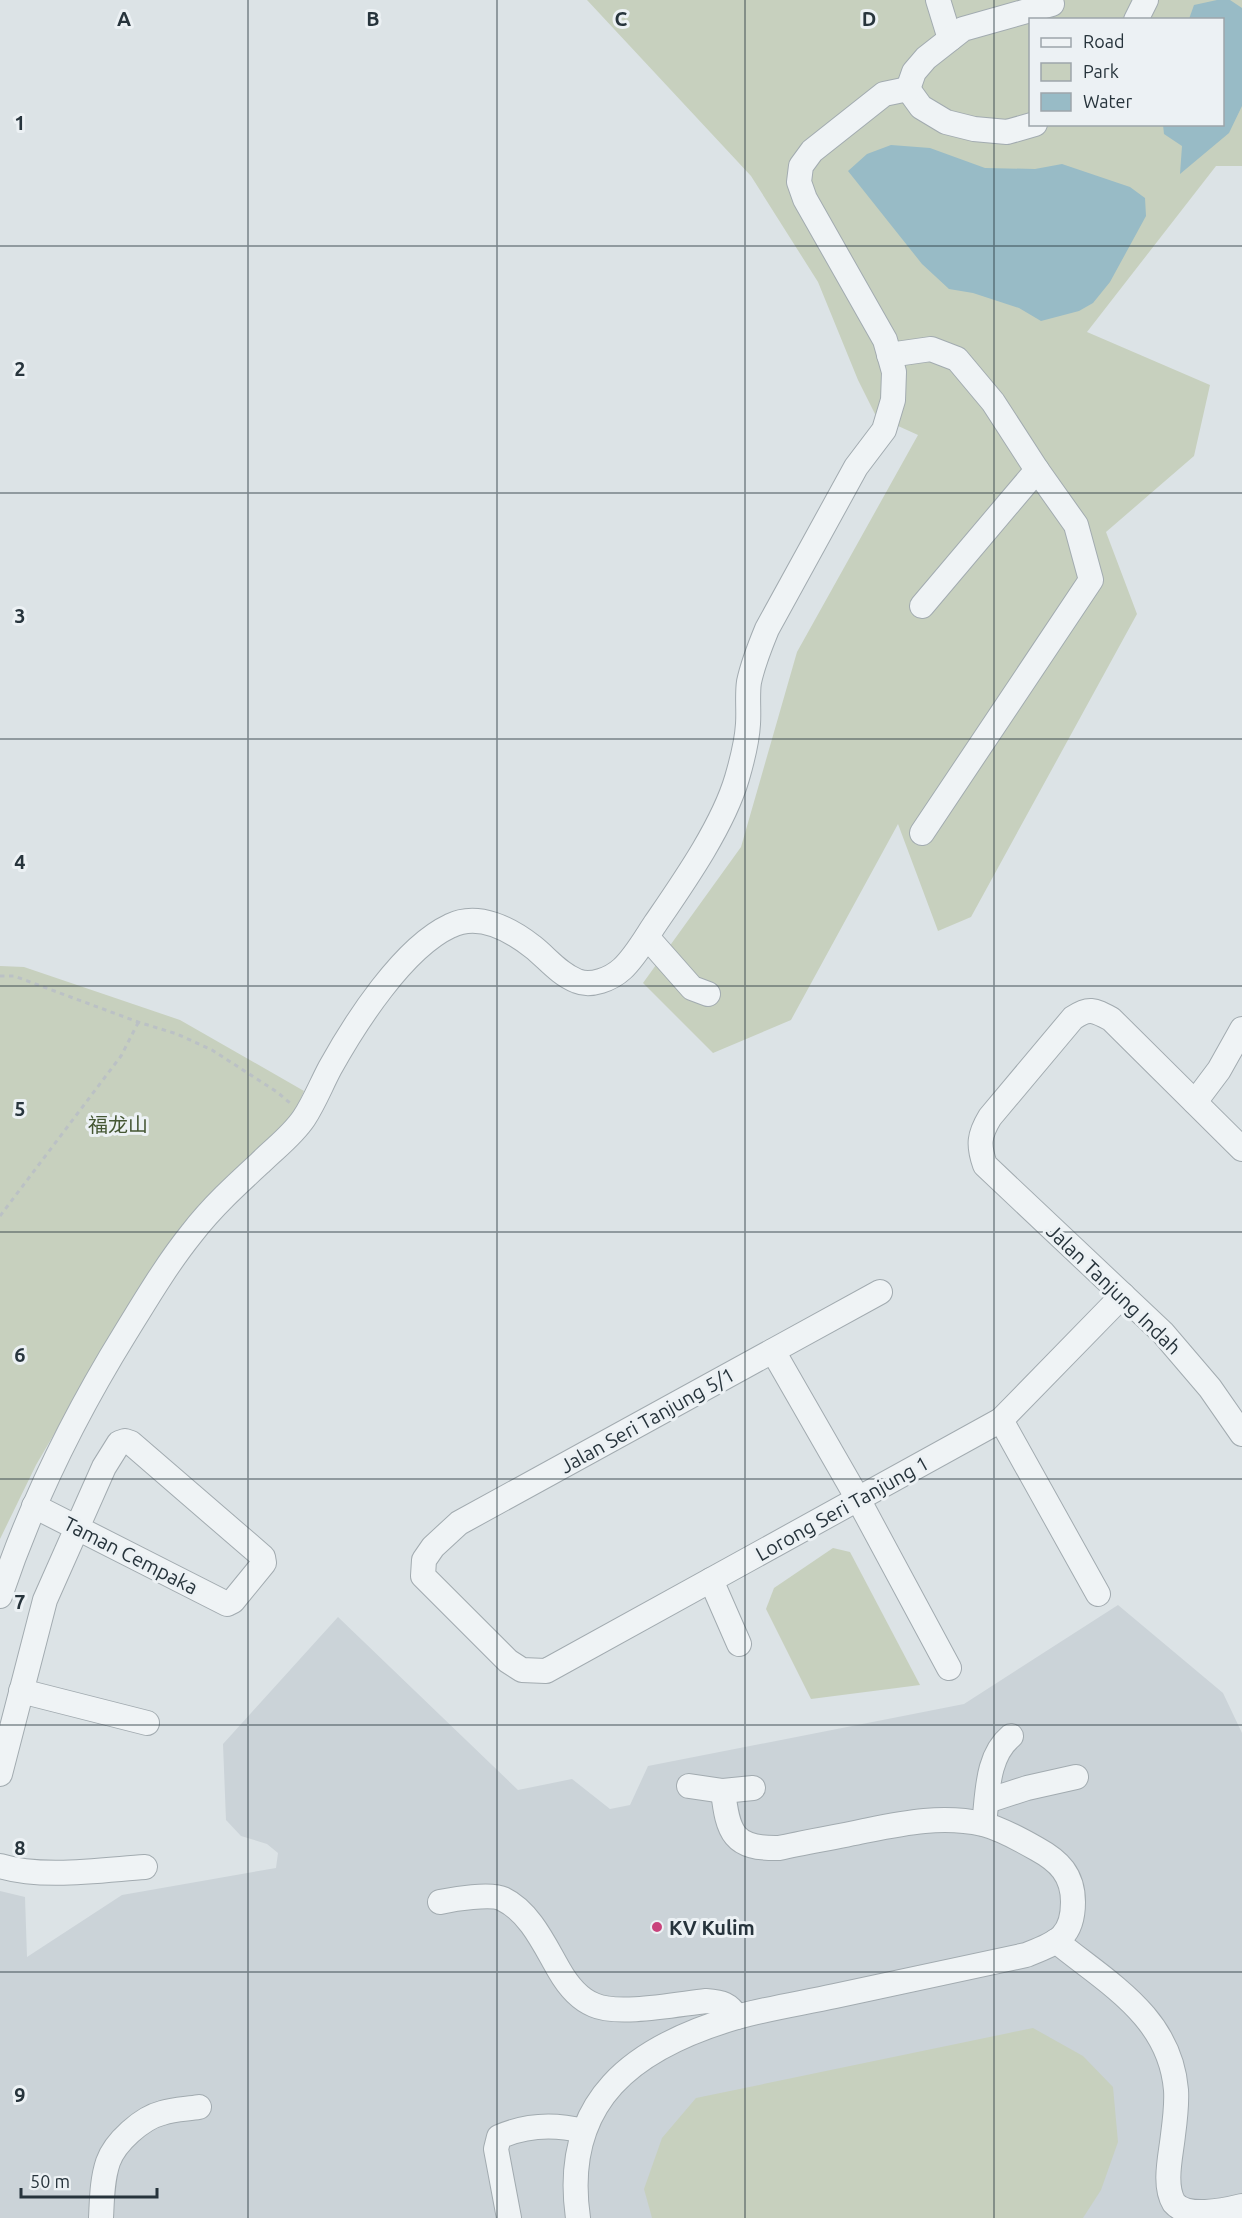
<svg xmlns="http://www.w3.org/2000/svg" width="1242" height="2218" font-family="Ubuntu,'Noto Sans SC',sans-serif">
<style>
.built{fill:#cbd3d8}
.green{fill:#c7d0be;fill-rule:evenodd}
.water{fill:#98bbc6}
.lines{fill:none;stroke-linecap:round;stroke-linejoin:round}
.minor-casing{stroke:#a2abb0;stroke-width:26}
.path{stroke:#bbc1c5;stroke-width:3;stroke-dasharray:4.5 4.5;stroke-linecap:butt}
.minor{stroke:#eff3f5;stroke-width:24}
.grid{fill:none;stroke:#27343c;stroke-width:1.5;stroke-opacity:0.55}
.poi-dot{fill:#c9437c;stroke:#ecf1f4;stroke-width:2}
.labels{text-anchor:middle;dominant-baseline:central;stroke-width:6;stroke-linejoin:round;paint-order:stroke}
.park-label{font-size:20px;fill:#455734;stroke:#ecf1f4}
.street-label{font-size:20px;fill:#27343c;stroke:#ecf1f4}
.poi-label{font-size:20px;font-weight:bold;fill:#27343c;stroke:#ecf1f4;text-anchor:start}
.grid-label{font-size:20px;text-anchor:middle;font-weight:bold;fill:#27343c;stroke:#ecf1f4;stroke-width:6;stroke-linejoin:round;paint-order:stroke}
</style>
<rect width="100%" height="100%" fill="#dce3e6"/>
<path class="built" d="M1118,1605L1223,1693L1242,1733V2218H0V1891L25,1897L27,1957L122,1895L276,1868L278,1853L267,1844L241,1836L226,1820L223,1744L338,1617L518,1790L572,1779L610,1809L630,1805L648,1766L964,1704Z"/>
<g class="green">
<path d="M587,0H1242V166H1216L1087,332L1210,385L1194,456L1106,532L1137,614L971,917L938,931L898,824L791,1020L713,1053L643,983L741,847L797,652L918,435L876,416L858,380L818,282L751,176ZM1030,20H1222V124H1030Z"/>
<path d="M0,966L24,967L180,1020L304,1091L290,1123L140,1287L36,1465L0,1539Z"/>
<path d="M833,1548L850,1552L920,1685L811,1699L766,1609L774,1588Z"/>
<path d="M1033,2028L1083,2056L1113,2087L1118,2142L1101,2190L1083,2218H652L644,2189L662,2138L696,2098Z"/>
</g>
<g class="water">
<path d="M1217,0H1230L1242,8V106L1229,133L1180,174L1182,146L1164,134L1163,125L1222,124V20L1189,19L1194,5Z"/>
<path d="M891,145L930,148L985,168L1035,169L1062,164L1130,187L1145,198L1146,216L1110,282L1093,303L1079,311L1041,321L1019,308L973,293L949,289L922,264L848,171L867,154Z"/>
</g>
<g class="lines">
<g class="minor-casing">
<g id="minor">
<path d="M938,0L950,39"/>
<path d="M1136,20L1146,0"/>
<path d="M908,89L914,72L926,58L963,29L1052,4"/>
<path d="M908,89L921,107L946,122L974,129L1007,132L1035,124"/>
<path d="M889,355L931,349L957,359L993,402L1037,470L1076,525L1091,580L922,833"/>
<path d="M922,606L1037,470"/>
<path d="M647,937L692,988L708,994"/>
<path d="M1195,1102L1219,1070L1242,1029"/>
<path d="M1242,1149L1111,1019C1094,1010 1089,1007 1073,1018L990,1117C979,1135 978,1145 985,1165L1163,1333L1210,1388L1242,1434"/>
<path d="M880,1292L459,1523L433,1547L424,1560L423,1576L508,1661L522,1670L546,1671L1001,1420L1123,1295"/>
<path d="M773,1351L858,1499L949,1668"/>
<path d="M1001,1420L1098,1594"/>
<path d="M711,1580L739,1644"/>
<path d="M0,1596C31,1503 74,1416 126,1332C147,1298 167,1264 192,1233C212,1207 236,1185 260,1163C275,1148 292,1136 304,1118C314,1103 321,1085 330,1068C355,1023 403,948 450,926C478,912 510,929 533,947C547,958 559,974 577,981C591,987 611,979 622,969C635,957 645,939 655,924C683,883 723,826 737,778C742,761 747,741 748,724C749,710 747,695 749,682C753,663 760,646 767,629L856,467L884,430L893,400L894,372L885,340L805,199L799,182L801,166L812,151L884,94L908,89"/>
<path d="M21,1691L147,1723"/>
<path d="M0,1774L45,1600L104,1467L119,1443L125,1441L131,1443L263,1557L264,1563L233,1601L227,1604L34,1506"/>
<path d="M689,1786L723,1791L753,1788"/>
<path d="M987,1801L1027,1788L1076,1777"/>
<path d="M984,1824C988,1794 986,1757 1011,1736"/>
<path d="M0,1866C41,1879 102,1870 145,1867"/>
<path d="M440,1902C454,1899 491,1893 503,1899C530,1912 545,1946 559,1970C567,1984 579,1999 594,2005C618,2016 678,2004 706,2001C722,2002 729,2004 737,2017"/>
<path d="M1056,1941C1107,1983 1170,2016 1176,2090C1177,2105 1175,2120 1173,2135C1171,2155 1163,2185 1174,2203C1187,2218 1222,2211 1242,2206"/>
<path d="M101,2218C102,2199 102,2180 108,2162C115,2142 142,2118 162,2113C174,2109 187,2109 199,2107"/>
<path d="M509,2218L496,2149L499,2137C526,2125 555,2124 583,2131"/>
<path d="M578,2218C561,2100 634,2047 737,2017C769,2008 803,2003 835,1996C899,1982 963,1969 1026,1955C1056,1943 1073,1938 1073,1902C1073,1875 1059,1861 1037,1849C1023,1841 998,1828 983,1824C942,1815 904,1823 864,1831C836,1837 807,1842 779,1848C733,1849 728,1833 723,1791"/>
</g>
</g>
<g class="path">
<path d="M0,976H14L138,1022L177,1034L212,1050L277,1092L290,1103"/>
<path d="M0,1216L121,1056L138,1023"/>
</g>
<use href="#minor" class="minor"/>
</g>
<path class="grid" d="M248,0V2218M497,0V2218M745,0V2218M994,0V2218M0,246H1242M0,493H1242M0,739H1242M0,986H1242M0,1232H1242M0,1479H1242M0,1725H1242M0,1972H1242"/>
<circle class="poi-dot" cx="657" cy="1927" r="6"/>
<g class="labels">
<g class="park-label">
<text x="118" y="1124">福龙山</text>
</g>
<g class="street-label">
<text transform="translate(1114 1289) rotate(44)">Jalan Tanjung Indah</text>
<text transform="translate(647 1420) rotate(-29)">Jalan Seri Tanjung 5/1</text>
<text transform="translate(842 1508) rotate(-29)">Lorong Seri Tanjung 1</text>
<text transform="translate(131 1555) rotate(27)">Taman Cempaka</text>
</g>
<g class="poi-label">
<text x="669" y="1927">KV Kulim</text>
</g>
</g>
<g class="grid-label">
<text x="124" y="26">A</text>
<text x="373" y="26">B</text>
<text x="621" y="26">C</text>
<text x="869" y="26">D</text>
<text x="20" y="130">1</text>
<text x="20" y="376">2</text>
<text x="20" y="623">3</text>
<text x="20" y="869">4</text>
<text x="20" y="1116">5</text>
<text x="20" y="1362">6</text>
<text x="20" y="1609">7</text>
<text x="20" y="1855">8</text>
<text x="20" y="2102">9</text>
</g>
<rect x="1029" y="18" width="195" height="108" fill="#ecf1f4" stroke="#9da5aa" stroke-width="1.5"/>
<rect x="1041" y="38" width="30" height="9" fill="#eff3f5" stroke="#9da5aa" stroke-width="1.5"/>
<text x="1083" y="48" font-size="18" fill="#27343c">Road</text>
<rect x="1041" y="63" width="30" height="18" fill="#c7d0be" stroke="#9da5aa" stroke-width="1.5"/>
<text x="1083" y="78" font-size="18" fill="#27343c">Park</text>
<rect x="1041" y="93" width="30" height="18" fill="#98bbc6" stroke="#9da5aa" stroke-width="1.5"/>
<text x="1083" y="108" font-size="18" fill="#27343c">Water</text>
<path d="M21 2188v9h136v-9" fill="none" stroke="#27343c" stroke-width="3"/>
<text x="30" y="2188" font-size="18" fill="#27343c" stroke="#ecf1f4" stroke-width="4.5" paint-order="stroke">50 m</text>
</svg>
